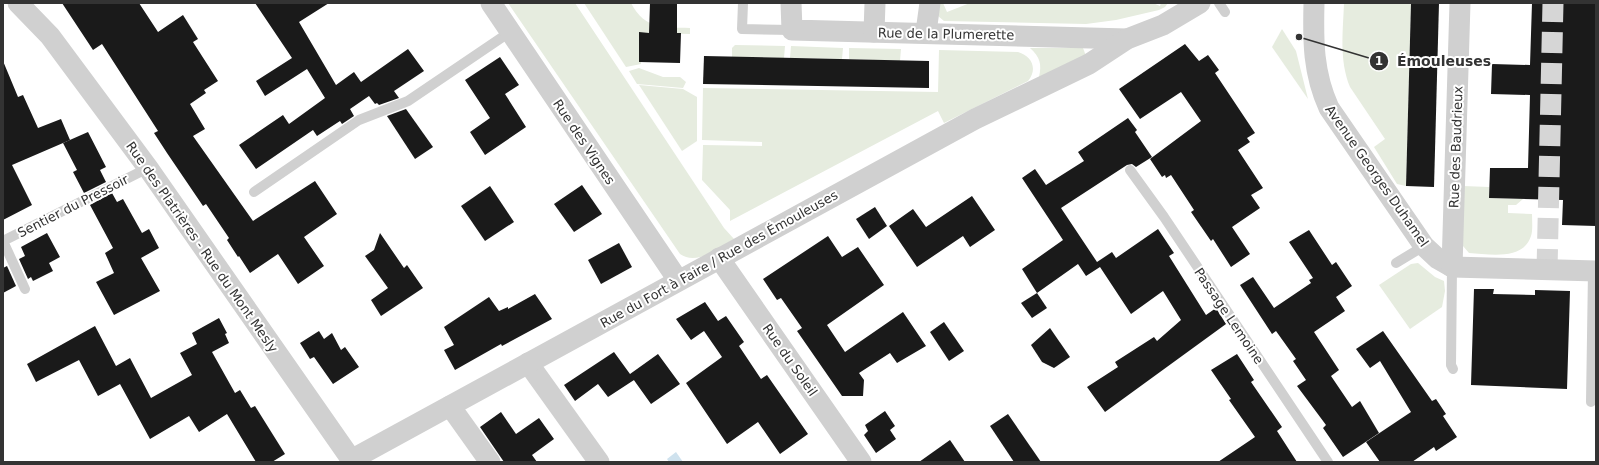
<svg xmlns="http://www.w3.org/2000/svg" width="1599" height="465" font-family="'DejaVu Sans',sans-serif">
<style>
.green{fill:#e6ecdf}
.water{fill:#cfe2ee}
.building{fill:#1a1a1a}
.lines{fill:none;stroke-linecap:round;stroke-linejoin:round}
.minor-tunnel{stroke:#d6d6d6;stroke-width:21;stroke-dasharray:21 10;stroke-linecap:butt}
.service{stroke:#d0d0d0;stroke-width:10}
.minor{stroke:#d0d0d0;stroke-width:21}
.labels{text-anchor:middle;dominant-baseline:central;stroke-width:4;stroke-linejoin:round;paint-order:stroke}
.street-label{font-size:13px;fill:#333;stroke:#fff}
.leader{fill:none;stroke:#333;stroke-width:1.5}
.callout-dot{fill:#333;stroke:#fff;stroke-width:1.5}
.mark-label{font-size:12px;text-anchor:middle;font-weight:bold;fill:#fff}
.callout-label{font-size:14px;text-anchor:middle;font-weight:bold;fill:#333;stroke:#fff;stroke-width:4;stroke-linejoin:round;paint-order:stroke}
</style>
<rect width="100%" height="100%" fill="#fff"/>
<g class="green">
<path d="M508,3H519L561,65L519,3H575L724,228L734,239C718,248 697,266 680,254Z"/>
<path d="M584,3H631C645,30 664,27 690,28V34L639,33V61L641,62V64L626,67Z"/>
<path d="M940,3H943L947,12L970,3H1153L1160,6L1161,3H1168L1165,7L1159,10L1116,20L1086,24L944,21L938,16Z"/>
<path d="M1344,3H1411L1406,186L1397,184L1374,147L1385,139L1350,87C1339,60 1343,31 1344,3Z"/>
<path d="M1282,29L1296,51L1308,99L1272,47Z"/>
<path d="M735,45L785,46L784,58L732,57V48Z"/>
<path d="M791,46L843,48L842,59L790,58Z"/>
<path d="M849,48L901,49L900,61L849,59Z"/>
<path d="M1030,48H1083L1086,56L1039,77C1042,64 1040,57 1030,48Z"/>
<path d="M939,50L1018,52C1032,56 1038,69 1028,81L944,123L938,111L730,221V210L702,180L703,145L765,146H762V142L702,140L703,88L938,92Z"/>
<path d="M639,68L663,77H680L686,82L683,88L637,84L629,71Z"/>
<path d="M639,85L683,89L697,97V141L682,151Z"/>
<path d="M1463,186L1489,187V198L1523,199L1516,205H1508V213L1532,214C1532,221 1533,230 1531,236C1523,261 1489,254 1469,253L1463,246Z"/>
<path d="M1418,263L1435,277L1444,281L1445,291L1442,307L1410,329L1379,285L1411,264Z"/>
</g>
<path class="water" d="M676,452L683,462H669L667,459Z"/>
<g class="building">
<path d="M62,3H139L158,32L183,15L198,39L193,42L218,81L204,90L206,93L190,104L205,129L193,136L253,221L315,181L337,214L304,237L324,266L298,284L278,254L250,273L239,256L238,257L227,240L229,238L206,204L203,206L167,153L154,133L158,131L102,44L93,50Z"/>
<path d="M255,3H329L299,22L336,85L354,72L361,82L408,49L424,71L394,91L399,98L379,105L377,103L375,104L369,96L350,109L354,116L342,124L340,121L317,136L313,130L256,169L239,145L283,115L289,124L325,98L307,69L265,96L256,81L292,58Z"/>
<path d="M650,3H677V33H681L680,63L639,62V32L649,33Z"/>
<path d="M1411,3H1439L1434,187L1406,186Z"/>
<path d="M1532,3H1596V226L1562,225L1563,200L1489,198L1490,168H1528L1530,95L1491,94L1492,64L1530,65Z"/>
<path d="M1185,44L1199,61L1208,55L1219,70L1215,73L1255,133L1247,138L1250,142L1238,150L1263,188L1251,195L1260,208L1232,227L1250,254L1231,267L1213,239L1211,241L1191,212L1194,210L1171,175L1166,178L1165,175L1162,177L1150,159L1201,121L1181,92L1140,119L1119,89Z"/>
<path d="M704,56L929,61V88L703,84Z"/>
<path d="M500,57L519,85L505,94L526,127L485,155L470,132L490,118L465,80Z"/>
<path d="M3,61L18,97L23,95L38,128L61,119L70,140L12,165L32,205L3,220Z"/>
<path d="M406,109L433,147L415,159L387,116Z"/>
<path d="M1128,118L1137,130L1135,132L1152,157L1136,167L1132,164L1127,165L1061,208L1097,262L1112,252L1116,258L1158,229L1174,253L1169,256L1206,315L1216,308L1226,324L1105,412L1087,387L1118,367L1115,362L1154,337L1157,341L1181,320L1163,291L1131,314L1100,267L1086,276L1078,264L1037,293L1022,269L1063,240L1022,178L1035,169L1046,185L1084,161L1078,152Z"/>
<path d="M88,132L106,167L100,170L106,182L84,193L73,172L77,170L63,143Z"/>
<path d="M582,185L602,214L574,232L554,204Z"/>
<path d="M490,186L514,222L485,241L461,206Z"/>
<path d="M112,193L117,202L123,199L142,233L149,229L159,248L141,258L160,291L114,315L96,282L114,273L105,253L113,248L90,205Z"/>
<path d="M972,196L995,230L970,247L963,236L917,267L889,226L913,209L926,227Z"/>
<path d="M875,207L887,226L869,239L856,219Z"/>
<path d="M1309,230L1332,265L1336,262L1352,286L1336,297L1345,311L1314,332L1339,370L1331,376L1352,407L1360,401L1379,433L1343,457L1323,428L1326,425L1297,386L1306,380L1293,361L1296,359L1276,331L1272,334L1240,285L1253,277L1274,308L1311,283L1309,280L1313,278L1289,242Z"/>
<path d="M47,233L60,257L49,263L53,271L33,281L31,277L28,279L19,259L25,256L21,247Z"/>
<path d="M380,233L404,268L407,265L423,288L381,316L371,300L388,288L365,256L374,250Z"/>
<path d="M828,236L842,257L858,247L884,285L827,325L845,352L903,312L926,346L897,363L890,353L859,373L864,380L863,396H842L797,331L802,328L781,298L777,300L763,279Z"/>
<path d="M619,243L632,267L601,284L588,260Z"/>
<path d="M7,266L16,286L3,293V268Z"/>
<path d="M1474,289H1494L1493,294L1535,295V290L1570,291L1567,389L1471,385Z"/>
<path d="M1037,293L1047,308L1032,318L1021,303Z"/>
<path d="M535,294L552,319L502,346L501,344L455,370L444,350L454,345L444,327L489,297L499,311L508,307V309Z"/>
<path d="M705,302L718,321L726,316L744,342L739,346L761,379L767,375L808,434L780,454L758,422L727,444L686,383L722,357L704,331L691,340L676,319Z"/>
<path d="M219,318L227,333L225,334L229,343L212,352L235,393L240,390L251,408L255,406L285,454L272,462H256L227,414L199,432L189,416L150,439L120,384L98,396L79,360L36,382L27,364L95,326L116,366L130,358L151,398L192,375L180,353L197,344L192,333Z"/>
<path d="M944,322L964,351L949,361L930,332Z"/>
<path d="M1050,328L1070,357L1054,368L1042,362L1031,345Z"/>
<path d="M319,331L324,339L332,333L341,350L345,347L359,367L333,384L314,357L310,359L300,343Z"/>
<path d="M1383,331L1432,401L1436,399L1446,414L1443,416L1457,437L1436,451L1434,447L1412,462H1380L1366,442L1411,412L1380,361L1370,368L1356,349Z"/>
<path d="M614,352L630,374L658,354L680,384L651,404L631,376L634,380L608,397L598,384L575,401L564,385Z"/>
<path d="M1237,354L1254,380L1251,382L1282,427L1277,431L1297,462H1218L1255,437L1229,400L1231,399L1211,370Z"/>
<path d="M885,411L895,426L890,430L896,439L876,453L864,435L868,431L865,425Z"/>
<path d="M501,412L516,434L539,418L554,439L532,455L537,462H504L480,427Z"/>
<path d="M1008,414L1041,462H1014L990,426Z"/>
<path d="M950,440L965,462H919Z"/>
</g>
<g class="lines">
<path class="minor-tunnel" d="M1547,270L1553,3"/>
<g class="service">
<path d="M743,3L742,29L792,30"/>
<path d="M1219,3L1225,12"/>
<path d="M1130,170L1164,217L1328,462"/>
<path d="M254,192L359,120L408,101L510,32"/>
<path d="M1396,263L1424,246"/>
<path d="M1452,267L1451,365L1453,369"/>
<path d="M25,289L3,241L148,168"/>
<path d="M1591,402L1593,271"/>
</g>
<g class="minor">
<path d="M18,3L50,36L148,168L353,462"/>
<path d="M491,3L678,280"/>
<path d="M791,3L792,30L1127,39"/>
<path d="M1314,3C1313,41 1313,73 1329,108L1424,246L1438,259L1452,267L1596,271"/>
<path d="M874,32L875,3"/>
<path d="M926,32L930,3"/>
<path d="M719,258L861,462"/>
<path d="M1452,267L1460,3"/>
<path d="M528,363L599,462"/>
<path d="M450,406L490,462"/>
<path d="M351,460L975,119L1089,64L1127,39L1163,25L1200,3"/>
</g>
</g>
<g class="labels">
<g class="street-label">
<text transform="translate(946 34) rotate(1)">Rue de la Plumerette</text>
<text transform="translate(584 142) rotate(56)">Rue des Vignes</text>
<text transform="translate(1456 147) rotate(-88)">Rue des Baudrieux</text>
<text transform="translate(1377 176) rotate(55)">Avenue Georges Duhamel</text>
<text transform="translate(73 206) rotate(-27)">Sentier du Pressoir</text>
<text transform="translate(202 247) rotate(55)">Rue des Platrières - Rue du Mont Mesly</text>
<text transform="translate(719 259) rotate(-29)">Rue du Fort à Faire / Rue des Émouleuses</text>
<text transform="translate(1229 316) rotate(56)">Passage Lemoine</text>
<text transform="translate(790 360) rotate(55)">Rue du Soleil</text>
</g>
</g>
<path class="leader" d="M1299 37L1379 61"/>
<g class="callout-dot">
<circle cx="1299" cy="37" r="4"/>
<circle cx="1379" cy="61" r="10"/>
</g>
<g class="mark-label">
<text x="1379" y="65">1</text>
</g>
<g class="callout-label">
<text x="1444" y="66">Émouleuses</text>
</g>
<rect width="1599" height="465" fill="none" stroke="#333333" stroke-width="8"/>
</svg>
